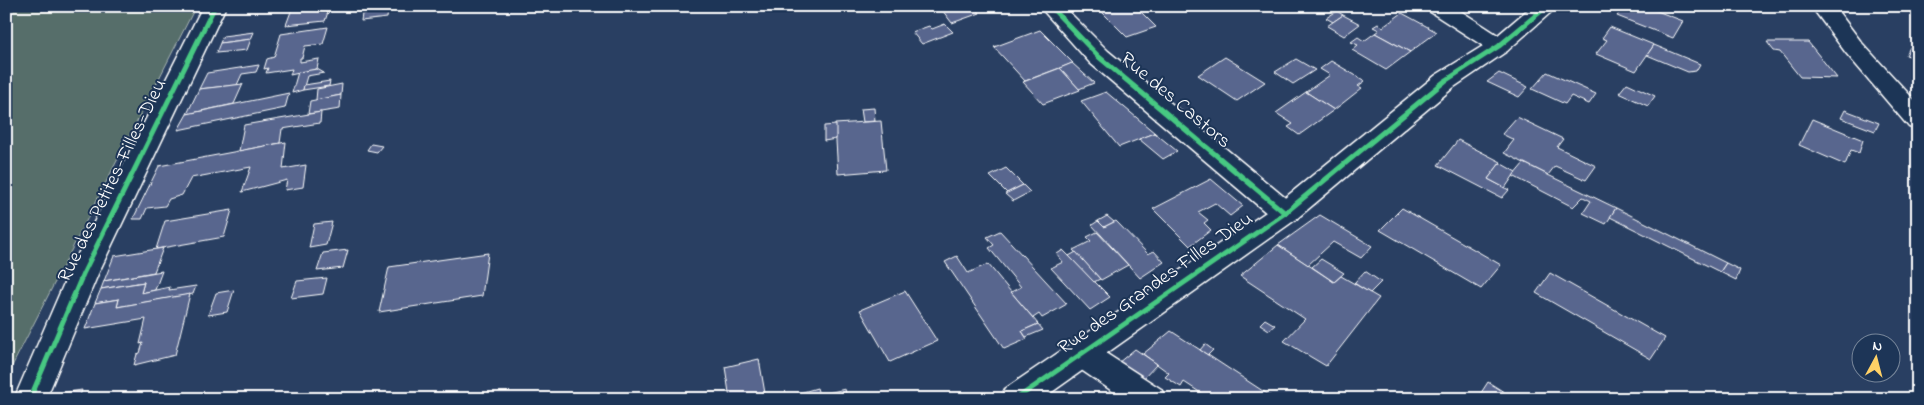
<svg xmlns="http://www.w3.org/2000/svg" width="1924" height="405" font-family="'Indie Flower',sans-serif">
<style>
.green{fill:#566e6a;stroke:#aab6b4}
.building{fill:#58668e;stroke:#fff}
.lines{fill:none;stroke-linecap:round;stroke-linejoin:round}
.street-casing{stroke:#fff;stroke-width:3}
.secondary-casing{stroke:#fff;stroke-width:3}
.street{fill:#1d3557;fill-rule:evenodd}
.secondary{fill:#1d3557;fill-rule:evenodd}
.cycleway-casing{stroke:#1d3557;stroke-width:8}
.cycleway{stroke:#46c982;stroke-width:5}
.labels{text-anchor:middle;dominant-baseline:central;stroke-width:4;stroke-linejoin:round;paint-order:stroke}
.street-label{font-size:20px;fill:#fff;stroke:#1d3557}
</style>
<rect width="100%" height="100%" fill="#293f62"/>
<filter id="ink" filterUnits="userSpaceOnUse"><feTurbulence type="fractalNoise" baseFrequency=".02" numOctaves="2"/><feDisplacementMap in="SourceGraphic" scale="10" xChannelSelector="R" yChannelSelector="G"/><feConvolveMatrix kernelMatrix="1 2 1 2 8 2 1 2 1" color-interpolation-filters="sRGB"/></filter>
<g filter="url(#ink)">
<path class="green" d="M6,6H196L6,378Z"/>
<g class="building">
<path d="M293,6H330L325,21L286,25Z"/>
<path d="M939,6H974L980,13L952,23Z"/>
<path d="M1096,6H1135L1156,27L1127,37Z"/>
<path d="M1624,6H1644L1683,21L1673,38L1617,16Z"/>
<path d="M388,10L387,18L361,21L362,14Z"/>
<path d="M1337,11L1343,15L1333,22L1326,18Z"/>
<path d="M1402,13L1437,32L1410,52L1375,33L1379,30L1373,27L1378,24L1383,27Z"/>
<path d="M1343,15L1360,24L1344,36L1327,26Z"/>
<path d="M945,24L953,32L922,44L912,32L929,26L932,29Z"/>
<path d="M328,27L323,44L305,46L302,58H300V62L319,59L317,69L290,75L292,69L266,73L268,68L264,69L267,59L274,57L281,34Z"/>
<path d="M1610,27L1654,45L1636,71L1596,54L1607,40L1602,38Z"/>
<path d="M1040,30L1073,63L1025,81L994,47Z"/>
<path d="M254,32L251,39L220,43L223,36Z"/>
<path d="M1375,33L1410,52L1386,70L1352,50L1358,45L1351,42L1358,37L1364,41Z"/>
<path d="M251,39L247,50L216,53L220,43Z"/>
<path d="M1767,42H1808L1837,78L1800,77L1780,52L1774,51Z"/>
<path d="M1654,45L1700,64L1696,71L1688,72L1647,55Z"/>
<path d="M1910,47L1918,50V59L1906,55Z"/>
<path d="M1225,57L1265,82L1237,101L1198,75Z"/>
<path d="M1296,59L1315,70L1293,84L1275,72Z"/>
<path d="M1331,61L1365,81L1358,86L1362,88L1334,110L1306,92L1330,75L1320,69Z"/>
<path d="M1072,63L1094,83L1079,89L1060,68Z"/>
<path d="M259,65L256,72L242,74L237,85L199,89L207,73Z"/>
<path d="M1060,68L1080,90L1043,104L1023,82Z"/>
<path d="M317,69L324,73L307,76L303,90L292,93L298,72Z"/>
<path d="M1547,72L1596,94L1589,104L1571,96L1565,104L1532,89Z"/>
<path d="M1499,73L1528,87L1519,97L1487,82Z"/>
<path d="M330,81L329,86L303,90L304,85Z"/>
<path d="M1627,83L1655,96L1648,106L1619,93Z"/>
<path d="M243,84L234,104L187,114L199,89Z"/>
<path d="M342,84L341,95L316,100L317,89Z"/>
<path d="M1106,92L1155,133L1119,147L1081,101Z"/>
<path d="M1306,92L1334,110L1299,135L1288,127L1293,124L1276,113Z"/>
<path d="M289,93L285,108L178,130L187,114Z"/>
<path d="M341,95L340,109L308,114L310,101Z"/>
<path d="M874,108L875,121L863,122L861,109Z"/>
<path d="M1845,110L1879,123L1875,131L1841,118Z"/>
<path d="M321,112L320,123L282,129L280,143L239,151L244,125Z"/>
<path d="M1517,117L1563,139L1557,147L1596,166L1586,180L1555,166L1548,175L1504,153L1514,140L1502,134Z"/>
<path d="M1812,119L1863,140L1859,153L1851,150L1845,165L1799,145Z"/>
<path d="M881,121L886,170L838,174L835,124Z"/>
<path d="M836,125V139L824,141V126Z"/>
<path d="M1155,133L1177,151L1163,159L1139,139Z"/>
<path d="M1458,140L1501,162L1488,179L1509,190L1502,198L1438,165Z"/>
<path d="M286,142L283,169L306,165L303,187L285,190L287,180L242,192L251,167L191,178L182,195L169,199L165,206L147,208L142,219H133L159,166Z"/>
<path d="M371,144L382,146L377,152L367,150Z"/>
<path d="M1500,163L1516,172L1505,188L1488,179Z"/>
<path d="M1524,163L1548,175L1616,208L1606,224L1583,213L1591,201L1583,197L1573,207L1513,176Z"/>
<path d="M1006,168L1023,185L1007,193L990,176Z"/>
<path d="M1211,179L1243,206L1230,216L1215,203L1198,212L1208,220L1204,223L1211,230L1190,246L1153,209Z"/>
<path d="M1023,185L1030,192L1013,201L1005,194Z"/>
<path d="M1402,208L1501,265L1481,289L1380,230Z"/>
<path d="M1616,208L1726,263L1720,272L1610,217Z"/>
<path d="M232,210L224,237L156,249L165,221Z"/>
<path d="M1320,215L1372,246L1361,258L1333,242L1308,265L1278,245Z"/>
<path d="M1107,216L1114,222L1104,227L1098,221Z"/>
<path d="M1098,221L1104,227L1116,221L1148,254L1154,251L1164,262L1140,278L1092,225Z"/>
<path d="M332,222L326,245L309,248L314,224Z"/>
<path d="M1000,231L1067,304L1042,318L1039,314L1033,318L1011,292L1021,287L989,248L994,245L987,237Z"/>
<path d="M1097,232L1128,265L1101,280L1073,250L1091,241L1087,237Z"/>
<path d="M1278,245L1334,282L1341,276L1379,298L1326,366L1284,341L1305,319L1240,276Z"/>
<path d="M163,248L154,272L104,281L114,256Z"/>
<path d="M348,250L343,268L317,271L323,253Z"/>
<path d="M1063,250L1110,297L1090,310L1051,268L1063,262L1057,254Z"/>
<path d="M1076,252L1100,279L1094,282L1069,256Z"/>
<path d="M488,253L482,296L379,312L389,267Z"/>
<path d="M957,256L968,273L988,264L1011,292L1038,324L1022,331L1027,339L1004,349L945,262Z"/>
<path d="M1321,259L1344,273L1334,282L1312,267Z"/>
<path d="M1726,263L1740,270L1736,280L1720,272Z"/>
<path d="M162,271L155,290L141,293L144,282L101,289L104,281Z"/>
<path d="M1365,271L1381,282L1370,293L1354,283Z"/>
<path d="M1550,273L1665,338L1651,359L1536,293Z"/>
<path d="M327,278L323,294L291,298L297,281Z"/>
<path d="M144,282L141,293L170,287L169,290L196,286L193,294L117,307L119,299L95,303L101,289Z"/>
<path d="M234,290L227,312L208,315L216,293Z"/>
<path d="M905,291L937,341L890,362L860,310Z"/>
<path d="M190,294L175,355L134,365L137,354L140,353L143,343L140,344L146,319L85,329L95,303L119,299L117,307Z"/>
<path d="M1265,319L1275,325L1269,330L1260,324Z"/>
<path d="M1038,324L1043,330L1026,337L1022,331Z"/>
<path d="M1171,331L1208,355L1275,399H1210L1184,382L1181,387L1165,377L1169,373L1143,354Z"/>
<path d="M1205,344L1213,350L1208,355L1200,350Z"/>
<path d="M1135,349L1157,364L1143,379L1118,363Z"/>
<path d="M759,359L766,399H730L725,367Z"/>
<path d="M1488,382L1515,399H1477Z"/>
<path d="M817,388L819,395L845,389L847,399H786V397Z"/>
<path d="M82,390L79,399H60L62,393Z"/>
</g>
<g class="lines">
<g class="street-casing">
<g id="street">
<path d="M1039,6H1063L1108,51L1295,206L1299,213L1295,220L1285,223L1275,220L1090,63Z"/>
<path d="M1426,6H1453L1507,41L1511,46L1507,51L1499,54L1491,51L1429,11Z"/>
<path d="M1811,6H1834L1862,43L1918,104V130L1909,127L1846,53Z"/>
<path d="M1082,341L1093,345L1161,389L1166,399H1124L1071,363L1066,354L1071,345Z"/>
</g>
</g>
<g class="secondary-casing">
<g id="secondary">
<path d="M203,6H226L98,274L46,399H14L68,274Z"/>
<path d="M1532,6H1558L1507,51L1454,87L1295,220L1042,399H1000L1005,389L1275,206L1436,75L1491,41Z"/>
</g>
</g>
<use href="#street" class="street"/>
<use href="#secondary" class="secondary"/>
<g class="cycleway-casing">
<g id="cycleway">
<path d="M1050,6L1099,57L1285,213"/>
<path d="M30,399L83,274L215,6"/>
<path d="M1016,399L1285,213L1445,81L1499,46L1547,6"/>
</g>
</g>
<use href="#cycleway" class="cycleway"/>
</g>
</g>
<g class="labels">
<g class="street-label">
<text transform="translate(1175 101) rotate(40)">Rue des Castors</text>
<text transform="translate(113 181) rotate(-64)">Rue des Petites-Filles-Dieu</text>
<text transform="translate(1156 284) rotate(-35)">Rue des Grandes Filles Dieu</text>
</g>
</g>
<rect width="1924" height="405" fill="none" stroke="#1d3557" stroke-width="25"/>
<rect x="12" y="12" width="1899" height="380" fill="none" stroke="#fff" stroke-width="2" filter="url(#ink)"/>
<g transform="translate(1876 358) rotate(7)"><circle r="24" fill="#1d3557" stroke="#77869a"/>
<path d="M0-4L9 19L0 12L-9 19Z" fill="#ffd166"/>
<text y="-8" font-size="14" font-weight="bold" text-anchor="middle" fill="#ffffff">N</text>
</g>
</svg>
